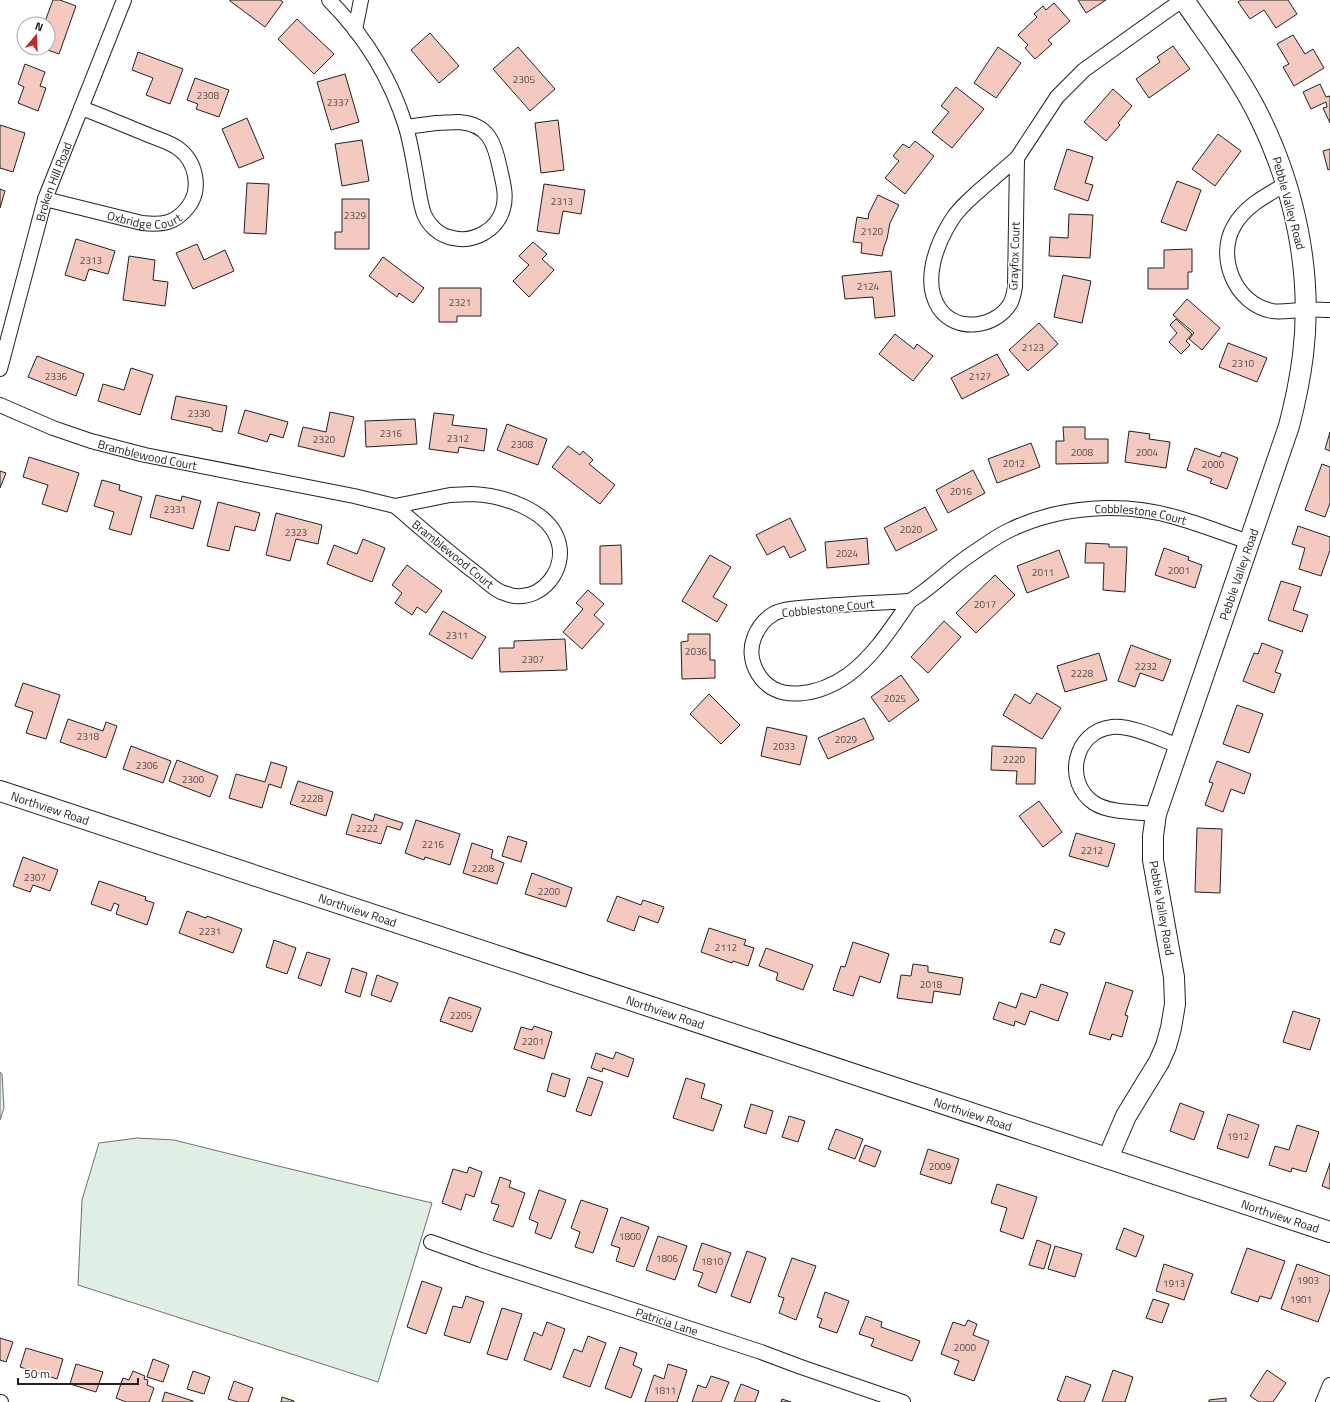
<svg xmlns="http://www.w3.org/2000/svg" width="1330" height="1402" font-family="'Titillium Web',sans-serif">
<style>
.green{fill:#e0efe3;stroke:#6f6f6f}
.building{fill:#f3c9c0;stroke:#222}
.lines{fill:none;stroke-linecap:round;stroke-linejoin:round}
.street-casing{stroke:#222;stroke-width:16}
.secondary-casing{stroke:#222;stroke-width:22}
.street{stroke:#fff;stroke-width:14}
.secondary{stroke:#fff;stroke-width:20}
.labels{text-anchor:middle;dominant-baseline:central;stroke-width:3;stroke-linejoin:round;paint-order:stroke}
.number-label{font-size:10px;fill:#564c4a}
.street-label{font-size:12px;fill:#222;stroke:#fff}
</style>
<rect width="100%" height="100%" fill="#fff"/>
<g class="green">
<path d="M0,1072L2,1074L4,1108L0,1120Z"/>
<path d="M137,1138L174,1140L274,1165L432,1203L378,1382L78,1285L82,1200L99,1143Z"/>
</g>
<g class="building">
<path d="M53,0H60L76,6L59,54L42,48H48V24H44Z"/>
<path d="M230,0H280L283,2L265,27L230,1Z"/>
<path d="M1078,0H1106L1086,13Z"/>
<path d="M1241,0H1288L1297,14L1276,28L1264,10L1250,19L1238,2Z"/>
<path d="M1054,3L1070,21L1048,40L1052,44L1035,59L1025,48L1028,45L1018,35L1037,17L1034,14L1043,6L1046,10Z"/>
<path d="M297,19L334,54L314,74L278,39Z"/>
<path d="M430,33L459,66L439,83L411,50Z"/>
<path d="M1293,35L1305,54L1313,49L1324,68L1294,86L1283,67L1289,64L1277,44Z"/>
<path d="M1173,46L1190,69L1149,98L1136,79L1160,62L1157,57Z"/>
<path d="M518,47L555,89L530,111L493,69Z"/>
<path d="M998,47L1021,63L996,98L974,83Z"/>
<path d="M138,52L183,69L170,104L146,95L153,78L132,70Z"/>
<path d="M25,64L45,72L40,86L46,88L38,111L18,103L24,87L18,84Z"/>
<path d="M345,74L359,122L331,130L317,82Z"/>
<path d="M195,78L229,90L219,117L196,109L198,104L187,100Z"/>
<path d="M1320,84L1326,97L1330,96V123L1323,108L1327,107L1326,102L1311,109L1303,92Z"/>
<path d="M956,87L984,109L952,148L932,132L949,112L941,106Z"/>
<path d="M1113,89L1132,106L1118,123L1120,125L1106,141L1084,122Z"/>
<path d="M247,118L264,158L239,168L222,129Z"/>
<path d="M558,120L564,170L541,173L535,123Z"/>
<path d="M0,125L25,133L13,172L0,168Z"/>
<path d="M1218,134L1241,151L1215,186L1192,169Z"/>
<path d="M362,140L369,181L342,186L335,144Z"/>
<path d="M915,141L934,156L905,194L885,178L899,161L893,156L903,144L909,148Z"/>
<path d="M1067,149L1093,157L1085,183L1093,185L1088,201L1054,189Z"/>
<path d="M1330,149V169L1328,170L1323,151Z"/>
<path d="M1177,181L1201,190L1186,231L1161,222Z"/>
<path d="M247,183L269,184L266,234L244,233Z"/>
<path d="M544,184L585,190L581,214L563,211L559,234L537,231Z"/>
<path d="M0,189L5,191L0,208Z"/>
<path d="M878,195L899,205L890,223L887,239L884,247L882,256L861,253L862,243L853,242L857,217L868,219L869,213Z"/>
<path d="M342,199H369V249H335V232H342Z"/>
<path d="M1069,214L1093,215L1090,258L1049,256L1050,237L1068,238Z"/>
<path d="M76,239L115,251L108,274L89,269L85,281L65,275Z"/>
<path d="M533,242L547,254L542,259L554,270L529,297L513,281L529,265L519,256Z"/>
<path d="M197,244L204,260L225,250L234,271L193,289L176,253Z"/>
<path d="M1192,249V272H1188V289H1148V268H1164V250Z"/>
<path d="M129,256L155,260L153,280L168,282L165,306L123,300Z"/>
<path d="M383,257L424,288L413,303L399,293L397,297L369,276Z"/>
<path d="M891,271L895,316L875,318L873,297L845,299L842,276Z"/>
<path d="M1063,275L1091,281L1082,323L1054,317Z"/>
<path d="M439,288H481V316H457V322H439Z"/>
<path d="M1187,299L1220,328L1202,350L1189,339L1194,333L1173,315Z"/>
<path d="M1176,319L1192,334L1186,341L1190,345L1181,354L1169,342L1177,333L1170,325Z"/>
<path d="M1039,323L1058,344L1028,371L1009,350Z"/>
<path d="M895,334L914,349L917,344L933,356L913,381L879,354Z"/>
<path d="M1228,343L1267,358L1257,382L1219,367Z"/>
<path d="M997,354L1009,375L962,399L951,378Z"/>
<path d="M37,356L84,374L76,396L28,377Z"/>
<path d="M131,368L153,375L140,415L98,401L103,384L124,390Z"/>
<path d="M176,396L227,406L222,432L212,430V428L171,419Z"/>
<path d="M245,410L288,422L283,438L270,434L267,442L238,433Z"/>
<path d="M330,412L354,417L344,457L298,446L303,427L326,432Z"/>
<path d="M434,413L454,415L452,425L487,429L484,451L459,447L458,453L429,449Z"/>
<path d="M415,419L417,444L366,447L365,421Z"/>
<path d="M507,424L547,439L538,465L497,450Z"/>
<path d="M1063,427H1085V439H1108V463L1056,464V441H1064Z"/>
<path d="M1129,431L1150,434L1149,439L1170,442L1166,468L1125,462Z"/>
<path d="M1330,432V451L1325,449Z"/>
<path d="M1031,443L1040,467L997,483L988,459Z"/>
<path d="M568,446L580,455L583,451L593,460L589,464L615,485L600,504L552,467Z"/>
<path d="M1195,448L1220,457L1222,452L1238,458L1227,489L1210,483L1212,479L1187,470Z"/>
<path d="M29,457L79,473L67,512L42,504L48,485L23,477Z"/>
<path d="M1322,464L1330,467V503L1325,517L1305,510Z"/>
<path d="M973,470L985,493L948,513L936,490Z"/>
<path d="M0,471L6,473L0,488Z"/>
<path d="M102,480L120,485L119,490L142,497L131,535L109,529L114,512L94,506Z"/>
<path d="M156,495L181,501L182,496L201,501L193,529L150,517Z"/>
<path d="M218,502L260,513L255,531L235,526L229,551L207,546Z"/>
<path d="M925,507L937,530L896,551L884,528Z"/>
<path d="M276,513L322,525L318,544L296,539L290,561L266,555Z"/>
<path d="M790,518L806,550L790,558L784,546L767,555L756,535Z"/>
<path d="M1298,526L1330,537V550L1321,576L1299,569L1305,548L1292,544Z"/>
<path d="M867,538L869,564L827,568L825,542Z"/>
<path d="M363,539L385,548L372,582L327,564L334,545L357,554Z"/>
<path d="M1086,543L1109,544V547H1127L1125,592L1103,590L1104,563H1085Z"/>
<path d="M621,545L622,584H600V546Z"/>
<path d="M1164,548L1189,557L1188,560L1202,565L1195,588L1155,575Z"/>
<path d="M1059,550L1069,577L1027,593L1017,566Z"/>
<path d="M710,555L731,567L713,597L727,605L717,622L682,601Z"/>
<path d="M407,565L442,591L426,613L417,607L412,615L395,603L402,593L392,585Z"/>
<path d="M995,575L1015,595L976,633L956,613Z"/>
<path d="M1281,581L1301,587L1293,610L1308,615L1302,632L1268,620Z"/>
<path d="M588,590L604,604L594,615L604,624L582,649L563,632L583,609L576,603Z"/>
<path d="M443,611L486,637L472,659L429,634Z"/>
<path d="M944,621L961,637L928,673L911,657Z"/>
<path d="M688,634H710V660H715V678L682,679L681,642L688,641Z"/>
<path d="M565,639L567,670L500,672L499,648H514V641Z"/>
<path d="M1262,643L1283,651L1275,672L1281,674L1274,693L1243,681L1254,653L1258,654Z"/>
<path d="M1131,645L1171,660L1163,681L1140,673L1135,687L1118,681Z"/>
<path d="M1099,653L1107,680L1065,692L1057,666Z"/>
<path d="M901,675L919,700L889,722L871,697Z"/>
<path d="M23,683L60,695L46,739L26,733L33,712L15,706Z"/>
<path d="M1037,693L1061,708L1042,739L1003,715L1015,694L1030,704Z"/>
<path d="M709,694L740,725L721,744L690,714Z"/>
<path d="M1237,705L1263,714L1249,753L1223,744Z"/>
<path d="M864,718L874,739L828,759L818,738Z"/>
<path d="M68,719L103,731L106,722L117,726L106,758L60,742Z"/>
<path d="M767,727L807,736L800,765L761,756Z"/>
<path d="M131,746L171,761L163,783L123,769Z"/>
<path d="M992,746L1036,748L1035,784H1016L1017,771L991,770Z"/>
<path d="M177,760L218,776L210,797L169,781Z"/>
<path d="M1217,761L1251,774L1244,794L1231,789L1223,812L1205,805L1213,783L1209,782Z"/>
<path d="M271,762L287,767L281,788L269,784L262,808L229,798L236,774L265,782Z"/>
<path d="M298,781L333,792L326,816L290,804Z"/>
<path d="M1039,801L1062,832L1043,847L1019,816Z"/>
<path d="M352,814L373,821L375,814L403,823L400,830L387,826L381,844L346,834Z"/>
<path d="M416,820L460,834L450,865L425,857L424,860L405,853Z"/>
<path d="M1197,828L1222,829L1220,893L1195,892Z"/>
<path d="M1076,833L1115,844L1108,867L1069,856Z"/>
<path d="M508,836L527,842L521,862L502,856Z"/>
<path d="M472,843L493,850L491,858L504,863L497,884L463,873Z"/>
<path d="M23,857L58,870L50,891L33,885L30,892L13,886Z"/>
<path d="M532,873L572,888L566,907L525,894Z"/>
<path d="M99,881L146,897L145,900L154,903L147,925L116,914L119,905L114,903L111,911L91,904Z"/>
<path d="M617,896L641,905L643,900L664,907L658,923L639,916L634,931L607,921Z"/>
<path d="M187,911L206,918L207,916L242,929L233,953L179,933Z"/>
<path d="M709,928L746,940L744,945L754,948L748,966L733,961L732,963L701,952Z"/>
<path d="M1055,929L1065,933L1060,945L1050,942Z"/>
<path d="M274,940L296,948L287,974L266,967Z"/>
<path d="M853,942L889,954L880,983L860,976L853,996L833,990L841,966L845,967Z"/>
<path d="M766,948L813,965L803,990L776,980L778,973L759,966Z"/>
<path d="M307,952L330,959L321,986L298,978Z"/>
<path d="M913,964L928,966V972L963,978L960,995L934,991L932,1003L897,998L901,975L911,976Z"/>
<path d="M352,968L367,973L360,997L345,992Z"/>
<path d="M377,975L398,983L391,1002L371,995Z"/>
<path d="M1106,982L1133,991L1125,1015L1128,1016L1122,1037L1112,1034L1110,1040L1089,1034Z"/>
<path d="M1041,984L1068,993L1058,1021L1030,1011L1025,1025L1015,1021L1014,1026L993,1019L999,1002L1016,1008L1021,993L1036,998Z"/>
<path d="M449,997L481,1008L472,1032L440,1021Z"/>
<path d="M1293,1011L1320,1019L1310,1050L1283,1042Z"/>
<path d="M534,1026L552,1032L544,1059L514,1049L521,1027L532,1030Z"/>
<path d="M616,1052L634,1059L628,1077L603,1068L602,1072L591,1068L596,1053L613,1059Z"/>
<path d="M552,1073L570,1079L565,1097L547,1091Z"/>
<path d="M588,1077L603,1082L591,1116L576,1111Z"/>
<path d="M686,1078L705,1084L701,1098L722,1105L713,1131L673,1118Z"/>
<path d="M1180,1103L1204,1112L1194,1140L1170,1131Z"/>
<path d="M751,1104L773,1111L766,1134L744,1127Z"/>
<path d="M1228,1114L1259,1125L1248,1158L1217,1148Z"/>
<path d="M789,1116L805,1121L798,1142L782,1137Z"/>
<path d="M1297,1125L1319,1132L1306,1172L1292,1168L1291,1172L1269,1165L1275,1146L1289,1150Z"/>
<path d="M836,1129L863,1139L855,1159L828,1149Z"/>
<path d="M865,1145L881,1151L875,1167L859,1161Z"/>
<path d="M928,1149L959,1159L951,1184L920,1174Z"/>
<path d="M1330,1163V1189L1322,1186Z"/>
<path d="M469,1167L482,1172L474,1197L466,1194L461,1210L442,1203L453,1169L467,1173Z"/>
<path d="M500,1177L511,1181L509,1187L525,1193L513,1227L493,1220L499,1205L491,1203Z"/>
<path d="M997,1184L1037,1197L1023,1239L1000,1231L1007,1208L991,1203Z"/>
<path d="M539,1190L566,1200L551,1239L535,1233L538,1223L529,1219Z"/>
<path d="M581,1200L608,1209L593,1253L575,1247L580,1232L571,1228Z"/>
<path d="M621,1217L649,1227L634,1267L616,1261L620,1248L611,1245Z"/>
<path d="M1124,1228L1144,1236L1136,1257L1116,1249Z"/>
<path d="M658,1236L687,1246L675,1280L646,1270Z"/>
<path d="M1037,1240L1051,1245L1044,1269L1029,1265Z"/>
<path d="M702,1243L731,1253L716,1293L698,1286L703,1273L693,1270Z"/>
<path d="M1055,1246L1082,1254L1075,1277L1048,1269Z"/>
<path d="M1247,1248L1285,1261L1271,1299L1260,1296L1258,1302L1231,1293Z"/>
<path d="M747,1251L766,1258L750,1303L731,1296Z"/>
<path d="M792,1258L816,1266L796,1320L779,1313L784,1298L778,1296Z"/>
<path d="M1164,1264L1193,1274L1184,1300L1156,1291Z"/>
<path d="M1297,1264L1330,1276V1289L1318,1322L1281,1309Z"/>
<path d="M422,1281L442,1288L426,1334L407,1327Z"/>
<path d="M825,1292L849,1301L837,1333L819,1327L822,1319L817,1317Z"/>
<path d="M466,1296L484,1302L470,1343L444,1335L453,1306L462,1308Z"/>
<path d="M1153,1299L1169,1304L1162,1323L1146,1318Z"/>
<path d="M502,1308L522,1314L507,1360L487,1354Z"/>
<path d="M866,1316L882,1322L881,1327L920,1341L912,1361L871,1346L874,1339L859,1334Z"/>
<path d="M968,1320L977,1324L973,1335L989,1341L974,1381L954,1374L959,1361L941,1354L953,1322L965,1326Z"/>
<path d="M547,1322L565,1329L551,1370L524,1360L534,1332L542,1336Z"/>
<path d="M588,1336L606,1343L590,1387L563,1377L574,1349L582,1352Z"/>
<path d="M0,1338L13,1342L6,1362L0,1360Z"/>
<path d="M620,1347L637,1353L633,1365L642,1369L631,1398L605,1388Z"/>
<path d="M26,1348L63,1359L57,1379L20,1367Z"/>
<path d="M153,1359L169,1365L163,1382L147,1377Z"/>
<path d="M76,1364L103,1372L96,1392L70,1384Z"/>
<path d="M668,1364L687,1370L677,1402H645L654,1375L664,1379Z"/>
<path d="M1113,1370L1133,1377L1125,1402H1102Z"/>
<path d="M1267,1370L1286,1383L1273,1402H1259L1250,1396Z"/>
<path d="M133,1371L145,1376L144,1379L148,1380L147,1385L154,1388L149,1402H126L116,1398L123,1378L129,1380Z"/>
<path d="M193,1371L210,1377L204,1394L187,1389Z"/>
<path d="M711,1376L729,1382L721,1402H692L698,1385L706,1388Z"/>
<path d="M1066,1376L1091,1385L1084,1402H1062L1057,1400Z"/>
<path d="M234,1381L253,1388L248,1402H238L228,1399Z"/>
<path d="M741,1384L759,1391L755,1402H734Z"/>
<path d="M165,1392L193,1401V1402H162Z"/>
<path d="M282,1397L294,1401V1402H281Z"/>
<path d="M1226,1398V1402H1209V1400Z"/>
<path d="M782,1399L791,1402H781Z"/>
</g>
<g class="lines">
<g class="street-casing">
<g id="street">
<path d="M329,0C364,35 391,79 406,127"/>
<path d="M355,30L361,0"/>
<path d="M459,122C489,124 495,144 500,169C503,182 507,196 503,209C497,230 474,243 453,238C440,236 429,226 424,214C420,203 419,192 417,181C414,163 411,145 406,127L436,123Z"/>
<path d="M1017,158L1015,287C1014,292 1013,299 1010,304C995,328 956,333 939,308C922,282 936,245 951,221C958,209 969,200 980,190C992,180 1004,169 1017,158Z"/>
<path d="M1017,158L1057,97L1084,70L1182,0"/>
<path d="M1286,184C1267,195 1245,206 1234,226C1216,257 1235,304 1272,311C1281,313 1293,310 1302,310C1311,309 1321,310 1330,310"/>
<path id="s1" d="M45,199L142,223C162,225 175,224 188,207C202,189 196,162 179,149C170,142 157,139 146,134C124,125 103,116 81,108"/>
<path id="s2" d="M0,369L45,199L124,0"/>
<path id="s3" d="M0,405L53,428L91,441L145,455L354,496L395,506"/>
<path d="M472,494C502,495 551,510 559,544C565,570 543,599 515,596C511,596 505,593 501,592C492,588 484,579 477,574C448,552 422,529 395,506L450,495Z"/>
<path d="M910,601C892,627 874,656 848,675C821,694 774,707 756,670C751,660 750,648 754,638C758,627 764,619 775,613C785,608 799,608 811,607C844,604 877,603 910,601Z"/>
<path id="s4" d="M910,601C933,587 951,567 973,553C985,545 998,535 1012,529C1061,506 1122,502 1175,517C1200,524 1225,534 1249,542"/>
<path d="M1156,814C1138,812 1109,813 1094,803C1063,782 1074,731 1112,727C1131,725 1160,739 1179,746"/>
<path id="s5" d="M431,1242L481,1260L761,1352L801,1367L903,1402"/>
<path d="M0,1402H1"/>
<path d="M1323,1402L1330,1385"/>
</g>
</g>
<g class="secondary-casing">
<g id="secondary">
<path id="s6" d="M0,791L1330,1232"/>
<path id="s7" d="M1108,1158L1126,1116L1159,1062L1166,1046L1171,1028L1175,1004L1174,977L1153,860V836L1156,814L1289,426C1295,403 1300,379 1303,355C1313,273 1295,188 1258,114C1238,74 1209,37 1184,0"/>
</g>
</g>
<use href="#street" class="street"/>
<use href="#secondary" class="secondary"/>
</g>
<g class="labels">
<g class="number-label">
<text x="524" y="79">2305</text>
<text x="208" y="95">2308</text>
<text x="338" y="102">2337</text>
<text x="562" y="201">2313</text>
<text x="355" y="215">2329</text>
<text x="872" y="231">2120</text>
<text x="91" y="260">2313</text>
<text x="868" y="286">2124</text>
<text x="460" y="302">2321</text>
<text x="1033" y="347">2123</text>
<text x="1243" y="363">2310</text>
<text x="56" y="376">2336</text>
<text x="980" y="376">2127</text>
<text x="199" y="413">2330</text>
<text x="391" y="433">2316</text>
<text x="458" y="438">2312</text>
<text x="324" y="439">2320</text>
<text x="522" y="444">2308</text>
<text x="1082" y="452">2008</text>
<text x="1147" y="452">2004</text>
<text x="1014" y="463">2012</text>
<text x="1213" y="464">2000</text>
<text x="961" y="491">2016</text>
<text x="175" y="509">2331</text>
<text x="911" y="529">2020</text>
<text x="296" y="532">2323</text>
<text x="847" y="553">2024</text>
<text x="1179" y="570">2001</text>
<text x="1043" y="572">2011</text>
<text x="985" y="604">2017</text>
<text x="457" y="635">2311</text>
<text x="696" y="651">2036</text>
<text x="533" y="659">2307</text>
<text x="1146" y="666">2232</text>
<text x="1082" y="673">2228</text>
<text x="895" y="698">2025</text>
<text x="88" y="736">2318</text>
<text x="846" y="739">2029</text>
<text x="784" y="746">2033</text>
<text x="1014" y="759">2220</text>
<text x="147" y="765">2306</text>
<text x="193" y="779">2300</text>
<text x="312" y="798">2228</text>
<text x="367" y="828">2222</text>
<text x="433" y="844">2216</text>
<text x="1092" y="850">2212</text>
<text x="483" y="868">2208</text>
<text x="35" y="877">2307</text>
<text x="549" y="891">2200</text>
<text x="210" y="931">2231</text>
<text x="726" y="947">2112</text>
<text x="931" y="984">2018</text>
<text x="461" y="1015">2205</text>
<text x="533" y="1041">2201</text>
<text x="1238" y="1136">1912</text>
<text x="940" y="1166">2009</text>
<text x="630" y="1236">1800</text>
<text x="667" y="1258">1806</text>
<text x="712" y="1261">1810</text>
<text x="1308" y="1280">1903</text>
<text x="1174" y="1283">1913</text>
<text x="1301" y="1299">1901</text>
<text x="965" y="1347">2000</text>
<text x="665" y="1390">1811</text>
</g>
<g class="street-label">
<text stroke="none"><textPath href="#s2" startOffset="195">Broken Hill Road</textPath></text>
<text transform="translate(1289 203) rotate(75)">Pebble Valley Road</text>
<text stroke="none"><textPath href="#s1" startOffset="102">Oxbridge Court</textPath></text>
<text transform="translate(1014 256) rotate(-88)">Grayfox Court</text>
<text stroke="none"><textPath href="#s3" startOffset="156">Bramblewood Court</textPath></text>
<text stroke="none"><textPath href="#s4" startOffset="257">Cobblestone Court</textPath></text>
<text transform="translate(453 554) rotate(39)">Bramblewood Court</text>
<text stroke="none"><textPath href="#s7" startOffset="615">Pebble Valley Road</textPath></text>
<text transform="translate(828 608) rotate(-6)">Cobblestone Court</text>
<text stroke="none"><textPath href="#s6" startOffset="53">Northview Road</textPath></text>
<text transform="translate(1162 908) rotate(80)">Pebble Valley Road</text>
<text stroke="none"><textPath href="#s6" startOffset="377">Northview Road</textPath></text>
<text stroke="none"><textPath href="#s6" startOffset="701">Northview Road</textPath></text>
<text stroke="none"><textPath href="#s6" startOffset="1025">Northview Road</textPath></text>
<text stroke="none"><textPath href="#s6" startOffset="1349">Northview Road</textPath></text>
<text stroke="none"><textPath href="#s5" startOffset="249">Patricia Lane</textPath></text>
</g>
</g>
<g transform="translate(36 36) rotate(19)"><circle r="19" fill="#ffffff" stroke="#a7a7a7"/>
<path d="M0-3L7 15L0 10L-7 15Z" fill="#c62828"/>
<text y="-6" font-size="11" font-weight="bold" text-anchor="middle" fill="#222222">N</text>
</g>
<path d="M18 1378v6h120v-6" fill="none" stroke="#222222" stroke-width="2"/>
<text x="24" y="1378" font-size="12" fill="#222222" stroke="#ffffff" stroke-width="3" paint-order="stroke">50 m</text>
</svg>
